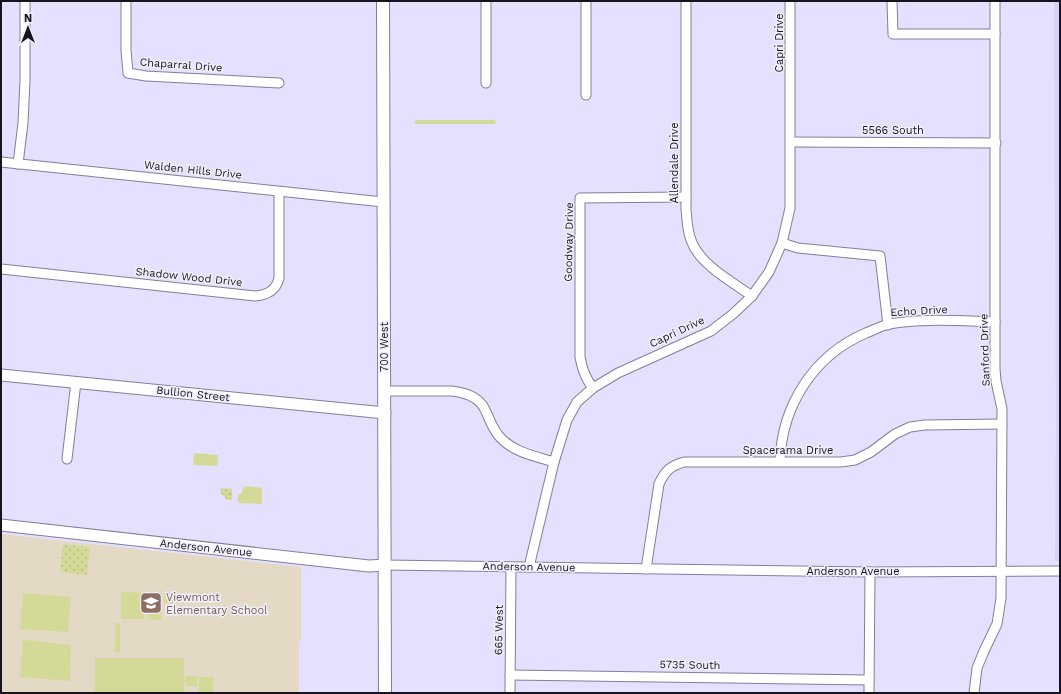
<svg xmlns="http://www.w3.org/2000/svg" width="1061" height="694" font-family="'Work Sans',sans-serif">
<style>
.built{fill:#d8d2f6}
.education{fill:#e3d9c4}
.grass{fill:#d3da98}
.park{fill:url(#park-dots)}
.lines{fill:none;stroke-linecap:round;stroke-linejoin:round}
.minor-casing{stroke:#837e99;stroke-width:11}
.tertiary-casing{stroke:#837e99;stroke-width:13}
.secondary-casing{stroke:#837e99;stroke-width:14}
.minor{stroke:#fff;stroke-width:9}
.tertiary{stroke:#fff;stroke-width:11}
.secondary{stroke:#fff;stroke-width:12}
.labels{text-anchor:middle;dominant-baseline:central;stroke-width:3;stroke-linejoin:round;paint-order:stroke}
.street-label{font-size:11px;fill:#16141e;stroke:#f1effb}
.education-label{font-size:11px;fill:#785e54;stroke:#f1effb;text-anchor:start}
</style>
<defs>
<pattern id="park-dots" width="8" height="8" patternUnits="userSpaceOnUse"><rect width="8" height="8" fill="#d3da98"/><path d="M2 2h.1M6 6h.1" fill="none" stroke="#b4ba83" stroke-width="1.8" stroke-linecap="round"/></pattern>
</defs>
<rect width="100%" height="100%" fill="#e4e0fd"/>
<path class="built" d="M1054,1H1060V561H1055L1056,425Z"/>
<path class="education" d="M1,534L301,567V640L299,642V693H1Z"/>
<g class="grass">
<path d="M416,120H495L496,122L495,124H416L414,122Z"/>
<path d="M194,453L218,455L217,466L193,465Z"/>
<path d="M244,486L262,488V504L238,503V494H241Z"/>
<path d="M121,592L146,593L144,619H121Z"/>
<path d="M166,592H174L176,594L174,604L166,603L164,602V594Z"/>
<path d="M23,593L71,597L68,632L20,629Z"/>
<path d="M150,593H162L161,620L148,619Z"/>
<rect x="115" y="623" width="5" height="29"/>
<path d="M23,640L71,645L70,681L20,677Z"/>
<rect x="95" y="658" width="89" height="35"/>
<path d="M185,676H197L198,686H186Z"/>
<rect x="199" y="677" width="14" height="16"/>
</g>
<g class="park">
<path d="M221,488L232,489V500H227L220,492Z"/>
<path d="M63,544L90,547L87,575L60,572Z"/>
</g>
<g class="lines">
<g class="minor-casing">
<g id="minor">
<path d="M126,1V50L128,73L146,76L279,83"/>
<path d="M686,1V209C687,219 687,230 691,240C699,264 732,282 752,296"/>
<path d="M892,1L893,34H995"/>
<path d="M486,83V1"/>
<path d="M586,95V1"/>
<path d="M791,142L996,143"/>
<path d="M1,162L383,202"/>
<path d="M18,164L23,123L25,81V1"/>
<path d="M782,243L798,248L880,256L888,325"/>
<path d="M1,269L255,296C267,295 276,291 279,278V192"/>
<path d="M593,388C585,378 582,369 580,357V198L686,197"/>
<path d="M384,391H451C462,392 476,396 483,406C489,416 491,427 499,436C512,452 535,456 554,462"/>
<path d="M67,459L76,382"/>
<path d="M780,461C782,405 814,355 866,333C874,330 881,326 889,324C922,318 961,321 995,322"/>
<path d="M385,565L870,572L1060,571"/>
<path d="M529,567L554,462L567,420L577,402L593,388L618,373L711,331L733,314L752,296L769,272L782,243L790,208V1"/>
<path d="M646,569L659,484C665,471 670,466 684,462H841L855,460L871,452L895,434L910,427L925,425L1002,424"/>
<path d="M510,675L869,680"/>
<path d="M510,693L511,567"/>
<path d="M869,693L870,572"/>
<path d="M974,693L977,668L984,651L997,624L1001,598L1002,409L996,381L995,369V1"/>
</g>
</g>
<g class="tertiary-casing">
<g id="tertiary">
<path d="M1,375L385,413"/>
<path d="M1,525L369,566L385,565"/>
</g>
</g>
<g class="secondary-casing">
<path id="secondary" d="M383,1L385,693"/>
</g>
<use href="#minor" class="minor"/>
<use href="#tertiary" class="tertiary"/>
<use href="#secondary" class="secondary"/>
</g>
<defs>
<g id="school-square" transform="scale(1.15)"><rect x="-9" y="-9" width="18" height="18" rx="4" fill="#8d6e63" stroke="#f1effb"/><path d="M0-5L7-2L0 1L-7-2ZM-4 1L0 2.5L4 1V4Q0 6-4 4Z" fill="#fff"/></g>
</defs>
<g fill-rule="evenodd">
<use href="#school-square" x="151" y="603"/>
</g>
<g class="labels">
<g class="street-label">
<text transform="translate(779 43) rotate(-90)">Capri Drive</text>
<text transform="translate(181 65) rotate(4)">Chaparral Drive</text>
<text x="893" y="130">5566 South</text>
<text transform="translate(674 163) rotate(-90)">Allendale Drive</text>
<text transform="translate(193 170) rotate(6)">Walden Hills Drive</text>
<text transform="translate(569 242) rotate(-89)">Goodway Drive</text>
<text transform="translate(189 277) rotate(6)">Shadow Wood Drive</text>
<text transform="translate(919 311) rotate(-3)">Echo Drive</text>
<text transform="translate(677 332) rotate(-25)">Capri Drive</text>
<text transform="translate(384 347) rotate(-90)">700 West</text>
<text transform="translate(985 350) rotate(-92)">Sanford Drive</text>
<text transform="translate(193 394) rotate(6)">Bullion Street</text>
<text x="788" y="450">Spacerama Drive</text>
<text transform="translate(206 548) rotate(6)">Anderson Avenue</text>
<text transform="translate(529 567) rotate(1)">Anderson Avenue</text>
<text x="853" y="571">Anderson Avenue</text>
<text transform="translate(499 630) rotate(-89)">665 West</text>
<text transform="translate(690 665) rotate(1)">5735 South</text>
</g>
<g class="education-label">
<text x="166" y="597">Viewmont<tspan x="166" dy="13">Elementary School</tspan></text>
</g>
</g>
<rect width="1061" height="694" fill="none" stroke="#16141e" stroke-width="4"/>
<g transform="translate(28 28)" stroke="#f1effb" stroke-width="3" paint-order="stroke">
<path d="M0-3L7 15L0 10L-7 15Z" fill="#16141e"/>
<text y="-6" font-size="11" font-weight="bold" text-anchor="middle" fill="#16141e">N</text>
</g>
</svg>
